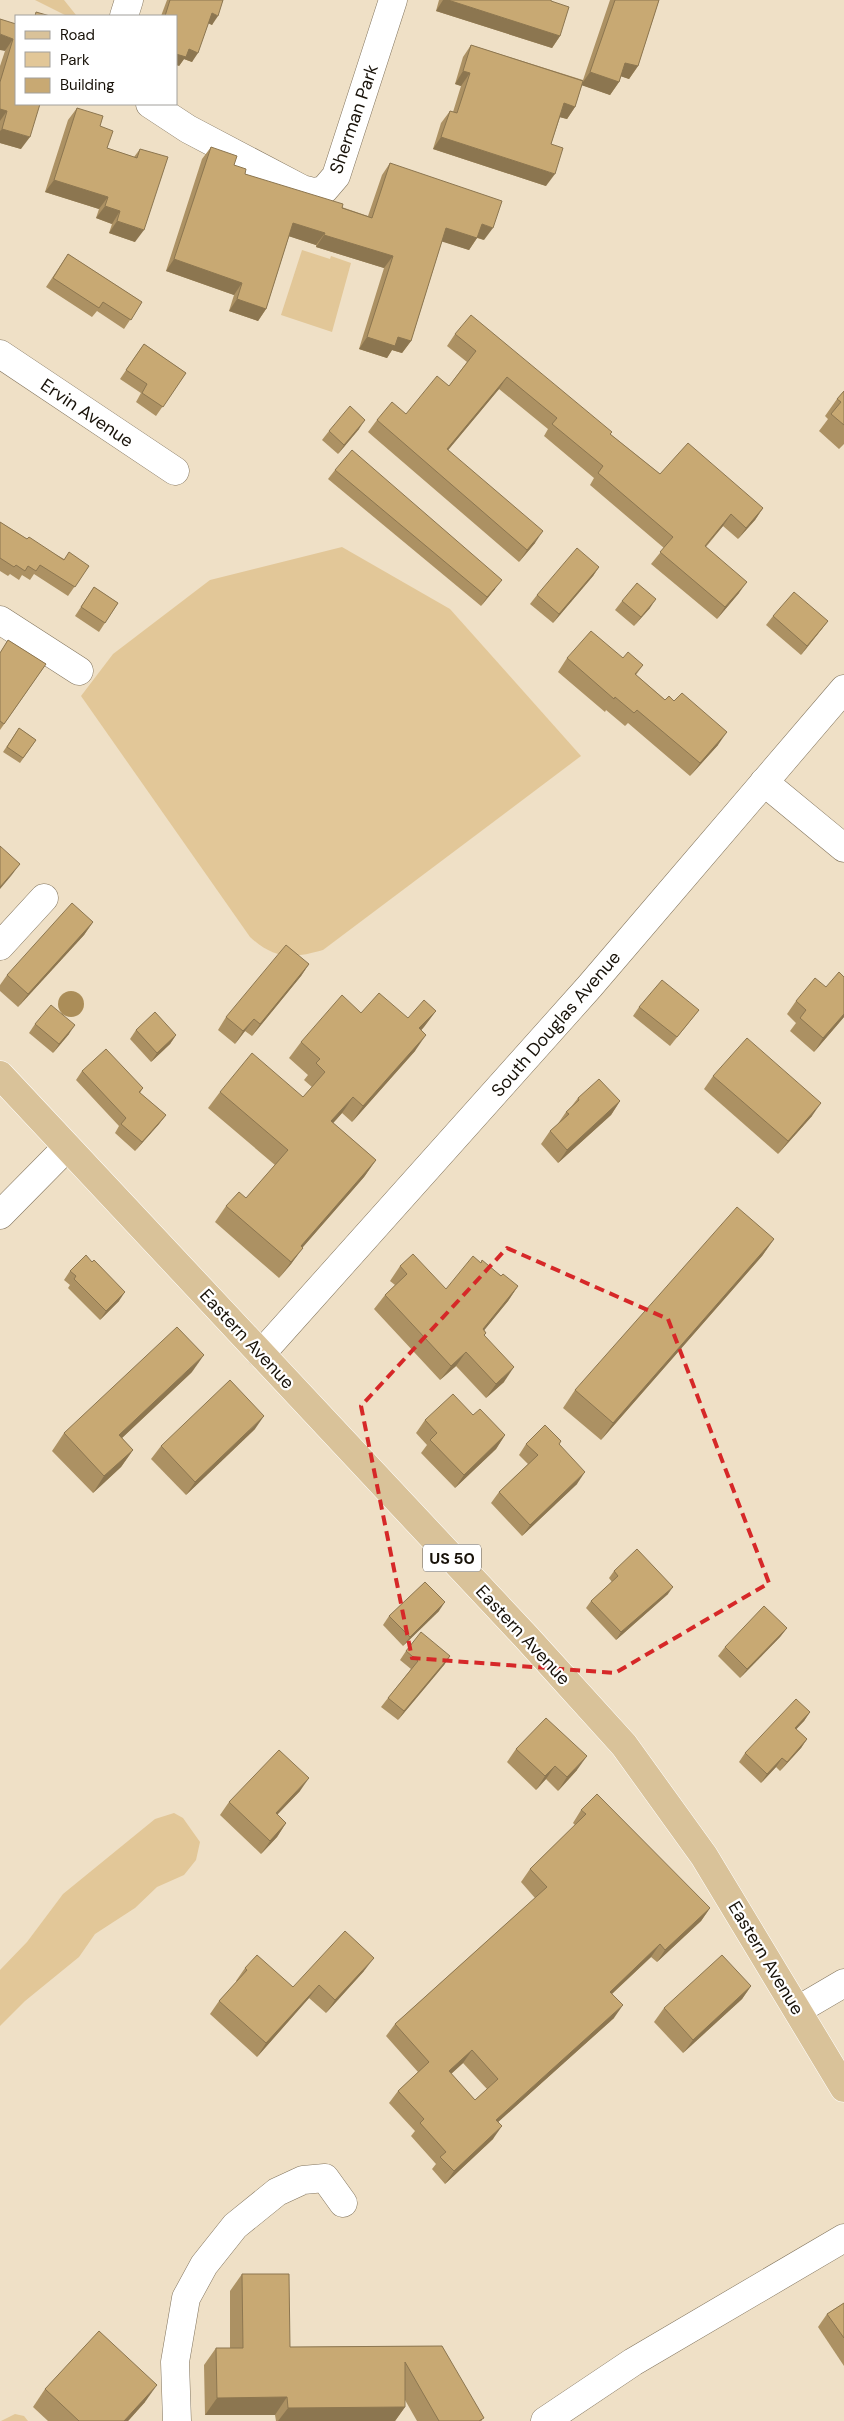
<svg xmlns="http://www.w3.org/2000/svg" width="844" height="2421" font-family="'DM Sans',sans-serif">
<style>
.green{fill:#e2c798}
.water{fill:#ab8d58}
.lines{fill:none;stroke-linecap:round;stroke-linejoin:round}
.minor-casing{stroke:#83755e;stroke-width:29}
.major-casing{stroke:#fff;stroke-width:29}
.minor{stroke:#fff;stroke-width:28}
.major{stroke:#d9c299;stroke-width:28}
.wall{fill:#ac9163;fill-rule:evenodd}
.shaded-wall{fill:#8c7650}
.building{fill:#c8a973;stroke:#8c7650;fill-rule:evenodd}
.marked{fill:none;stroke:#d62828;stroke-width:4;stroke-dasharray:10 6;stroke-linejoin:round}
.labels{text-anchor:middle;dominant-baseline:central;stroke-width:4.5;stroke-linejoin:round;paint-order:stroke}
.shield{fill:#fff;stroke:#5d5852;stroke-width:1}
.shield-label{font-size:16px;font-weight:bold;fill:#171108}
.street-label{font-size:18px;fill:#171108;stroke:#fff}
</style>
<rect width="100%" height="100%" fill="#efe0c6"/>
<g class="green">
<path d="M35,0H64L76,15L67,16Z"/>
<path d="M302,250L330,259L331,256L351,263L332,332L281,315Z"/>
<path d="M342,547L450,609L581,756L323,950C292,959 274,959 250,937L81,696L113,654L210,580Z"/>
<path d="M174,1813L183,1818L200,1842L196,1860L184,1875L157,1887L135,1908L95,1934L79,1957L25,2001L0,2026V1970L27,1942L63,1894L155,1819Z"/>
<path d="M15,2414L24,2416L28,2421H1Z"/>
</g>
<circle class="water" cx="71" cy="1004" r="13"/>
<g class="lines">
<g class="minor-casing">
<g id="minor">
<path d="M124,16L129,0"/>
<path d="M150,104L188,129L302,189L314,192L324,190L336,176L393,0"/>
<path d="M0,354L175,471"/>
<path d="M0,620L79,671"/>
<path d="M764,782L844,848"/>
<path d="M0,946L44,898"/>
<path d="M0,1215L67,1147"/>
<path d="M261,1354L590,986L844,689"/>
<path d="M798,2010L844,1983"/>
<path d="M177,2421L175,2362L186,2298L204,2265L235,2226L277,2192L303,2180L325,2178L343,2203"/>
<path d="M545,2421L633,2362L844,2238"/>
</g>
</g>
<g class="major-casing">
<path id="major" d="M0,1075L528,1639L624,1745L704,1856L844,2088"/>
</g>
<use href="#minor" class="minor"/>
<use href="#major" class="major"/>
</g>
<g class="wall">
<path d="M167,0H223L212,25L208,23L192,62L184,59L179,66L176,16H161Z"/>
<path d="M439,0H551V1L560,36L552,48L436,11Z"/>
<path d="M610,0H659L638,66L629,79L621,76L619,82L610,95L582,85L575,107L567,119L560,117L551,144L546,186L433,149L441,123L450,111L453,112L461,86L455,84L463,57L471,45L583,80Z"/>
<path d="M16,24L21,149L0,143V66L5,51Z"/>
<path d="M77,108L100,126L107,148L134,157L140,149L135,242L109,233L112,224L96,218L99,209L45,192L68,120Z"/>
<path d="M211,147L234,165L245,174L368,216L382,175L390,163L484,240L477,238L469,250L442,241L411,341L402,353L392,350L387,358L359,349L384,268L316,247V245L289,236L266,309L258,321L229,311L234,295L166,271L202,159Z"/>
<path d="M68,254L142,302L124,329L97,311L92,317L46,287Z"/>
<path d="M455,334L610,434L660,474L763,508L755,520L738,539L723,526L706,547L739,593L717,619L651,564L664,548L590,485L594,478L544,436L548,429L499,389L448,450L535,543L519,562L368,432L377,420L406,414L449,386L467,362L447,346Z"/>
<path d="M144,344L186,373L156,416L136,402L141,393L120,379Z"/>
<path d="M844,391V444L839,449L819,431L828,419L825,416L837,399Z"/>
<path d="M359,429L338,454L322,440L329,431Z"/>
<path d="M335,470L495,589L481,606L328,479Z"/>
<path d="M0,522L27,539L64,559L89,566L68,596L34,574L30,580L22,575L19,580L10,574L8,576L0,571Z"/>
<path d="M599,567L593,576L553,623L530,604L537,595Z"/>
<path d="M94,587L118,603L99,632L75,616Z"/>
<path d="M622,601L650,608L634,626L615,610Z"/>
<path d="M773,616L828,621L821,630L801,655L766,625Z"/>
<path d="M8,640L46,664L0,730V653Z"/>
<path d="M567,658H623L643,665L636,675L718,745L690,776L628,723L625,726L606,710L605,712L558,672Z"/>
<path d="M19,728L36,740L20,763L3,752Z"/>
<path d="M93,922L84,935L18,1007L0,991V985L7,975Z"/>
<path d="M309,964L301,976L252,1036L245,1031L235,1044L218,1030L226,1017Z"/>
<path d="M844,977V1017L814,1052L790,1031L796,1023L787,1014L796,1001L826,987Z"/>
<path d="M639,1007L699,1010L670,1046L633,1016Z"/>
<path d="M436,1011L421,1030L415,1051L352,1122L342,1113L333,1123L376,1160L364,1177L302,1248L291,1264L279,1278L215,1222L226,1206L246,1198L275,1165L208,1108L220,1092L303,1097L312,1087L304,1080L308,1075L289,1058L301,1042L361,1013L408,1018Z"/>
<path d="M35,1024L69,1034L53,1053L29,1033Z"/>
<path d="M136,1030L176,1035L170,1044L151,1062L130,1039Z"/>
<path d="M82,1071L143,1088L140,1093L166,1115L159,1124L135,1151L115,1133L119,1126L76,1080Z"/>
<path d="M713,1076L812,1116L778,1154L704,1089Z"/>
<path d="M578,1098L620,1101L611,1115L558,1163L541,1144L550,1131L557,1125L566,1112L571,1107Z"/>
<path d="M774,1239L762,1256L601,1440L563,1408L575,1390Z"/>
<path d="M481,1263L518,1286L508,1301L484,1330L486,1333L484,1336L504,1382L486,1398L456,1366L440,1380L374,1309L385,1295L395,1285L390,1281L400,1266L446,1289Z"/>
<path d="M70,1271L119,1301L100,1320L68,1288L70,1285L64,1280Z"/>
<path d="M192,1372L122,1438L133,1450L121,1467L93,1493L52,1451L64,1433Z"/>
<path d="M473,1415L505,1435L496,1449L455,1488L421,1453L427,1445L416,1433L425,1420Z"/>
<path d="M255,1429L186,1495L151,1459L161,1446Z"/>
<path d="M561,1441L559,1444L577,1484L522,1536L491,1503L499,1492L528,1464L519,1455L526,1444Z"/>
<path d="M614,1571L668,1594L616,1640L586,1608L591,1601L612,1582L609,1578Z"/>
<path d="M439,1611L403,1646L383,1625L389,1616Z"/>
<path d="M787,1628L780,1637L740,1678L718,1656L725,1647Z"/>
<path d="M406,1651L450,1656L444,1665L398,1720L381,1707L388,1698L411,1669L400,1660Z"/>
<path d="M810,1712L804,1721L796,1729L807,1739L801,1748L780,1771L776,1767L761,1783L739,1762L745,1753Z"/>
<path d="M516,1749L577,1770L558,1791L546,1779L536,1790L507,1762Z"/>
<path d="M300,1791L277,1815L286,1823L277,1837L261,1854L220,1815L229,1802Z"/>
<path d="M581,1810L710,1908L701,1921L657,1962L651,1957L612,1994L614,2018L498,2122L493,2139L445,2184L432,2169L436,2164L411,2136L415,2131L389,2103L398,2091L418,2072L386,2036L395,2024L535,1898L521,1882L530,1869L575,1825L573,1823ZM463,2063L487,2089L475,2100L451,2074Z"/>
<path d="M245,1968L293,1987L364,1971L326,2013L309,1998L257,2057L210,2014L219,2001L237,1982L236,1981Z"/>
<path d="M751,1986L742,1999L683,2053L654,2022L664,2008Z"/>
<path d="M242,2274L290,2347L442,2346L482,2421H417L405,2400V2407L395,2421H276L275,2415H205L204,2365L216,2348H230V2291Z"/>
<path d="M844,2303V2366L818,2327L827,2314Z"/>
<path d="M45,2389L145,2402L128,2421H48L33,2407Z"/>
</g>
<g class="shaded-wall">
<path d="M443,0H448L560,36L552,48L436,11Z"/>
<path d="M212,13L218,16L212,25L206,22Z"/>
<path d="M0,34L13,39L5,51L0,50Z"/>
<path d="M189,49L198,53L192,62L184,59L179,66L176,65V54Z"/>
<path d="M625,63L638,66L629,79L617,75Z"/>
<path d="M463,71L470,73L461,86L455,84Z"/>
<path d="M590,72L619,82L610,95L581,85Z"/>
<path d="M564,103L575,107L567,119L555,116Z"/>
<path d="M0,109L7,111L0,121Z"/>
<path d="M2,129L30,137L21,149L0,143V131Z"/>
<path d="M441,137L555,174L546,186L433,149Z"/>
<path d="M54,180L108,197L99,209L45,192Z"/>
<path d="M105,206L120,211L112,224L96,218Z"/>
<path d="M117,221L144,230L135,242L109,233Z"/>
<path d="M293,223L325,233L316,245L285,235Z"/>
<path d="M482,224L493,228L484,240L473,236Z"/>
<path d="M446,228L477,238L469,250L437,240Z"/>
<path d="M324,235L393,256L384,268L316,247Z"/>
<path d="M174,259L242,283L234,295L166,271Z"/>
<path d="M237,299L266,309L258,321L229,311Z"/>
<path d="M367,337H398L411,341L402,353L392,350L387,358L359,349Z"/>
<path d="M507,377L499,389L439,461L447,449Z"/>
<path d="M365,420L359,429L338,454L344,445Z"/>
<path d="M763,508L755,520L738,539L746,528Z"/>
<path d="M731,514L723,526L696,557L705,546Z"/>
<path d="M543,531L535,543L519,562L527,550Z"/>
<path d="M599,567L593,576L553,623L559,614Z"/>
<path d="M502,580L495,589L481,606L487,597Z"/>
<path d="M747,582L739,593L717,619L725,607Z"/>
<path d="M656,599L650,608L634,626L641,617Z"/>
<path d="M828,621L821,630L801,655L807,646Z"/>
<path d="M727,732L718,745L690,776L700,763Z"/>
<path d="M20,864L11,876L0,889V887Z"/>
<path d="M93,922L84,935L18,1007L28,994Z"/>
<path d="M309,964L301,976L252,1036L260,1024Z"/>
<path d="M436,1011L424,1027L408,1045L419,1028Z"/>
<path d="M844,1014V1017L814,1052L823,1038Z"/>
<path d="M254,1019L245,1031L235,1044L243,1031Z"/>
<path d="M75,1025L69,1034L53,1053L59,1044Z"/>
<path d="M176,1035L170,1044L151,1062L157,1053Z"/>
<path d="M426,1035L415,1051L352,1122L363,1106Z"/>
<path d="M353,1097L342,1113L320,1138L331,1121Z"/>
<path d="M620,1101L611,1115L558,1163L567,1150Z"/>
<path d="M821,1103L812,1116L778,1154L788,1141Z"/>
<path d="M166,1115L159,1124L135,1151L142,1142Z"/>
<path d="M376,1160L364,1177L289,1263L301,1246Z"/>
<path d="M774,1239L762,1256L601,1440L613,1423Z"/>
<path d="M303,1248L291,1264L279,1278L291,1262Z"/>
<path d="M518,1286L508,1301L473,1344L483,1329Z"/>
<path d="M125,1292L119,1301L100,1320L106,1311Z"/>
<path d="M466,1352L456,1366L440,1380L451,1366Z"/>
<path d="M204,1355L192,1372L107,1452L119,1435Z"/>
<path d="M514,1367L504,1382L486,1398L496,1384Z"/>
<path d="M264,1416L255,1429L186,1495L195,1482Z"/>
<path d="M505,1435L496,1449L455,1488L464,1475Z"/>
<path d="M133,1450L121,1467L93,1493L104,1476Z"/>
<path d="M585,1472L577,1484L522,1536L530,1525Z"/>
<path d="M673,1587L668,1594L616,1640L621,1632Z"/>
<path d="M445,1602L439,1611L403,1646L410,1637Z"/>
<path d="M787,1628L780,1637L740,1678L747,1669Z"/>
<path d="M450,1656L444,1665L398,1720L404,1711Z"/>
<path d="M810,1712L804,1721L789,1737L795,1728Z"/>
<path d="M807,1739L801,1748L780,1771L787,1762Z"/>
<path d="M587,1756L577,1770L558,1791L567,1777Z"/>
<path d="M782,1758L776,1767L761,1783L767,1774Z"/>
<path d="M555,1766L546,1779L536,1790L545,1776Z"/>
<path d="M309,1778L300,1791L266,1826L276,1813Z"/>
<path d="M286,1823L277,1837L261,1854L270,1841Z"/>
<path d="M710,1908L701,1921L657,1962L665,1950Z"/>
<path d="M660,1944L651,1957L601,2004L610,1992Z"/>
<path d="M374,1958L364,1971L326,2013L335,2000Z"/>
<path d="M319,1985L309,1998L257,2057L266,2043Z"/>
<path d="M751,1986L742,1999L683,2053L693,2040Z"/>
<path d="M623,2005L614,2018L487,2132L496,2120Z"/>
<path d="M472,2050L463,2063L440,2084L449,2071Z"/>
<path d="M502,2126L493,2139L445,2184L454,2171Z"/>
<path d="M157,2385L145,2402L128,2421H124Z"/>
<path d="M287,2397L275,2415H205L217,2398Z"/>
<path d="M405,2407L395,2421H278L288,2408Z"/>
</g>
<g class="building">
<path d="M170,0H223L218,16L212,13L198,53L189,49L186,57L176,54V16H165Z"/>
<path d="M448,0H551V1L569,7L560,36Z"/>
<path d="M615,0H659L638,66L625,63L619,82L590,72Z"/>
<path d="M36,12L50,16H35Z"/>
<path d="M0,19L16,24V104H40L30,137L2,129L7,111L0,109V82L13,39L0,34Z"/>
<path d="M471,45L583,81L575,107L564,103L551,144L563,148L555,174L441,137L450,111L457,113L470,73L463,71Z"/>
<path d="M77,108L103,116L100,126L113,131L107,148L137,158L140,149L168,157L144,230L117,221L120,211L105,206L108,197L54,180Z"/>
<path d="M211,147L237,156L234,165L246,169L245,174L343,204L342,208L372,218L390,163L502,201L493,228L482,224L477,238L446,228L411,341L398,337L395,346L367,337L393,256L324,235L325,233L293,223L266,309L237,299L242,283L174,259Z"/>
<path d="M68,254L142,302L131,320L103,302L99,308L53,278Z"/>
<path d="M471,315L612,432L610,434L660,474L688,443L763,508L746,528L731,514L705,546L747,582L725,607L660,552L673,537L598,473L603,466L552,424L557,418L507,377L447,449L543,531L527,550L377,420L392,402L406,414L437,376L449,386L476,351L455,334Z"/>
<path d="M144,344L186,373L163,407L142,393L147,384L126,370Z"/>
<path d="M844,391V425L831,414L841,402L837,399Z"/>
<path d="M350,406L365,420L344,445L329,431Z"/>
<path d="M352,450L502,580L487,597L335,470Z"/>
<path d="M0,522L27,539L29,537L64,560L69,552L89,566L75,587L40,565L36,571L28,566L25,571L16,565L14,567L0,558Z"/>
<path d="M577,548L599,567L559,614L537,595Z"/>
<path d="M637,583L656,599L641,617L622,601Z"/>
<path d="M94,587L118,603L105,623L81,607Z"/>
<path d="M794,592L828,621L807,646L773,616Z"/>
<path d="M591,631L623,658L628,652L643,665L635,674L665,700L669,696L674,701L682,693L727,732L700,763L637,710L634,713L615,697L614,699L567,658Z"/>
<path d="M8,640L46,664L4,724L0,721V653Z"/>
<path d="M19,728L36,740L23,758L7,747Z"/>
<path d="M0,846L20,864L0,887Z"/>
<path d="M72,903L93,922L28,994L7,975Z"/>
<path d="M286,945L309,964L260,1024L254,1019L243,1031L226,1017Z"/>
<path d="M839,972L844,977V1014L823,1038L800,1018L806,1010L796,1001L815,978L826,987Z"/>
<path d="M662,980L699,1010L677,1037L639,1007Z"/>
<path d="M379,993L408,1018L424,1000L436,1011L419,1028L426,1035L363,1106L353,1097L331,1121L376,1160L301,1246L303,1248L291,1262L226,1206L239,1192L246,1198L288,1150L220,1092L252,1053L303,1097L325,1072L316,1063L320,1059L301,1042L342,995L361,1013Z"/>
<path d="M51,1005L75,1025L59,1044L35,1024Z"/>
<path d="M155,1012L176,1035L157,1053L136,1030Z"/>
<path d="M747,1038L821,1103L788,1141L713,1076Z"/>
<path d="M106,1049L143,1088L139,1092L166,1115L142,1142L121,1124L126,1118L82,1071Z"/>
<path d="M599,1079L620,1101L567,1150L550,1131L569,1114L566,1112L579,1100L578,1098Z"/>
<path d="M737,1207L774,1239L613,1423L575,1390Z"/>
<path d="M413,1254L446,1289L473,1256L481,1263L482,1260L501,1276L503,1274L518,1286L483,1329L486,1333L484,1335L514,1367L496,1384L466,1352L451,1366L385,1295L407,1274L400,1266Z"/>
<path d="M86,1255L92,1262L94,1260L125,1292L106,1311L74,1279L76,1276L70,1271Z"/>
<path d="M177,1327L204,1355L119,1435L133,1450L104,1476L64,1433Z"/>
<path d="M230,1380L264,1416L195,1482L161,1446Z"/>
<path d="M453,1394L473,1415L480,1409L505,1435L464,1475L430,1440L437,1433L425,1420Z"/>
<path d="M545,1425L561,1441L559,1444L585,1472L530,1525L499,1492L538,1455L526,1444Z"/>
<path d="M637,1549L673,1587L621,1632L591,1601L618,1576L614,1571Z"/>
<path d="M425,1582L445,1602L410,1637L389,1616Z"/>
<path d="M764,1606L787,1628L747,1669L725,1647Z"/>
<path d="M421,1632L450,1656L404,1711L388,1698L418,1661L406,1651Z"/>
<path d="M796,1699L810,1712L795,1728L807,1739L787,1762L782,1758L767,1774L745,1753Z"/>
<path d="M546,1718L587,1756L567,1777L555,1766L545,1776L516,1749Z"/>
<path d="M279,1750L309,1778L276,1813L286,1823L270,1841L229,1802Z"/>
<path d="M597,1794L710,1908L665,1950L660,1944L610,1992L623,2005L496,2120L502,2126L454,2171L440,2157L446,2152L420,2123L424,2119L398,2091L429,2062L395,2024L547,1887L530,1869L586,1814L581,1810ZM472,2050L498,2079L475,2100L449,2071Z"/>
<path d="M345,1931L374,1958L335,2000L319,1985L266,2043L219,2001L247,1970L245,1968L257,1955L293,1987Z"/>
<path d="M722,1955L751,1986L693,2040L664,2008Z"/>
<path d="M242,2274H289L290,2347L442,2346L484,2418L479,2421H439L405,2362V2407L288,2408L287,2397L217,2398L216,2348H243Z"/>
<path d="M844,2303V2338L827,2314Z"/>
<path d="M99,2331L157,2385L124,2421H79L45,2389Z"/>
</g>
<path class="marked" d="M507,1248L668,1319L769,1583L615,1673L412,1658L361,1406Z"/>
<g class="labels">
<rect class="shield" x="423" y="1544.5" width="58" height="27" rx="4"/>
<g class="shield-label">
<text x="452" y="1558">US 50</text>
</g>
<g class="street-label">
<text transform="translate(354 119) rotate(-71)">Sherman Park</text>
<text transform="translate(87 413) rotate(34)">Ervin Avenue</text>
<text transform="translate(556 1024) rotate(-49)">South Douglas Avenue</text>
<text transform="translate(247 1339) rotate(47)">Eastern Avenue</text>
<text transform="translate(523 1635) rotate(47)">Eastern Avenue</text>
<text transform="translate(766 1958) rotate(59)">Eastern Avenue</text>
</g>
</g>
<rect x="15" y="15" width="162" height="90" fill="#ffffff" stroke="#a2a09c"/>
<rect x="25" y="31" width="25" height="8" fill="#d9c299" stroke="#a2a09c"/>
<text x="60" y="40" font-size="15" fill="#171108">Road</text>
<rect x="25" y="52" width="25" height="15" fill="#e2c798" stroke="#a2a09c"/>
<text x="60" y="65" font-size="15" fill="#171108">Park</text>
<rect x="25" y="78" width="25" height="15" fill="#c8a973" stroke="#a2a09c"/>
<text x="60" y="90" font-size="15" fill="#171108">Building</text>
</svg>
